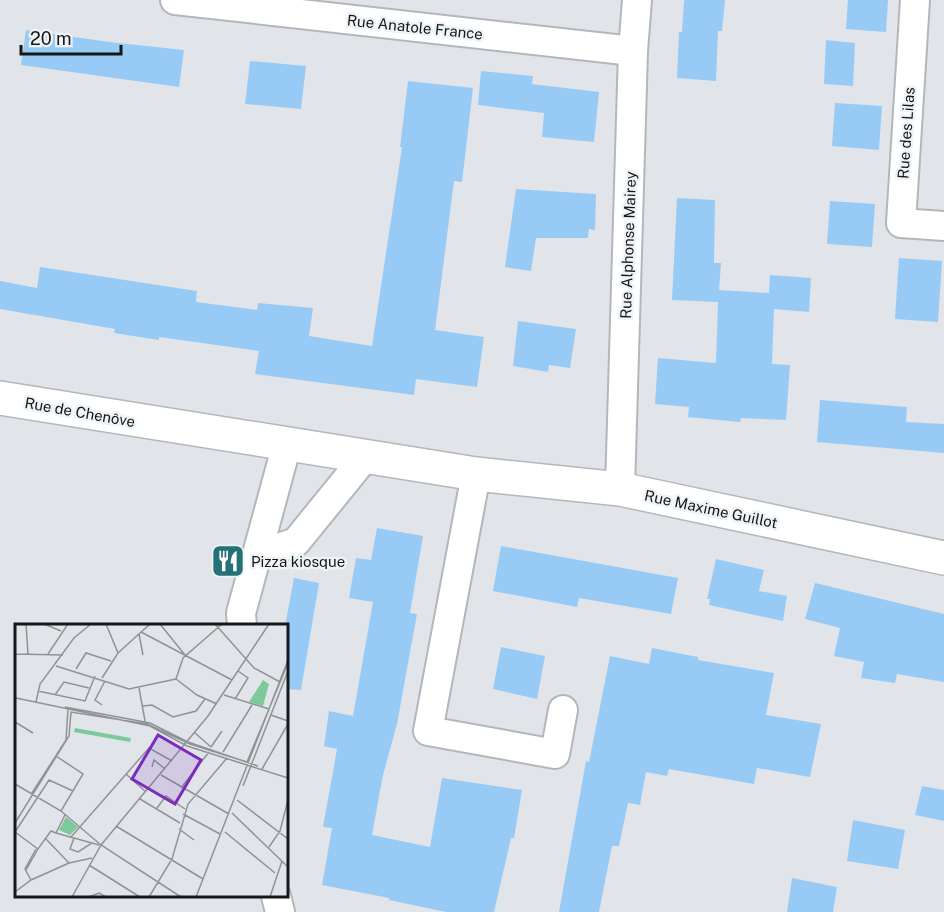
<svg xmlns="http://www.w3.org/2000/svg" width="944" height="912" font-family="'Public Sans',sans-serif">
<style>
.building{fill:#97cbf6}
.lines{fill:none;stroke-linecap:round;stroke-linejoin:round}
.minor-casing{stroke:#b3b7bb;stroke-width:32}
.tertiary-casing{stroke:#b3b7bb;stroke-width:36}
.minor{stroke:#fff;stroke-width:28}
.tertiary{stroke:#fff;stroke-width:33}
.labels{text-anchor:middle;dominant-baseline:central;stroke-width:5;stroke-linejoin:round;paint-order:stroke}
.street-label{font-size:15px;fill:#161718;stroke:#eef3f6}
.poi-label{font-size:15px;fill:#161718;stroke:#eef3f6;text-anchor:start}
.inset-road{fill:none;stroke:#909395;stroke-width:1.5}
.view{fill:#7b2cbf;fill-opacity:0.15;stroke:#7b2cbf;stroke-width:3}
.inset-edge{fill:none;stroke:#161718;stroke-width:3}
</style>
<rect width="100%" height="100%" fill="#e1e5e9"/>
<g class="building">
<path d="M684,0H725L722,31H718L716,81L677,78L679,32H682Z"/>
<path d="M848,0H888L886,32L846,29Z"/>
<path d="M26,30L109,42L184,50L179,87L21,65Z"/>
<path d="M826,40L855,43L853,86L824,84Z"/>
<path d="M250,61L306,66L301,109L245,104Z"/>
<path d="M481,71L533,76L532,84L599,92L594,142L542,137L544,113L478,105Z"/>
<path d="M408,81L473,88L462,182L454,181L435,330L484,337L477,387L416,379L414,395L255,374L259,351L159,337V340L114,333L115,329L0,309V281L37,288L40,267L197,291L196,302L257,310L258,303L313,308L309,336L372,346L402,147H400Z"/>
<path d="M835,103L882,106L879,150L832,146Z"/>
<path d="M516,189L596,194L595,230L589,229L588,238H536L531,271L505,267Z"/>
<path d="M677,198L715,200L714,263H721L719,290L769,293L770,275L811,278L809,312L774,309L772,364L790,365L786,420L741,418L740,422L688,417L689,407L655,404L658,358L716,363L718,302L672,300Z"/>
<path d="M830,201L875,204L872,247L827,244Z"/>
<path d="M899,258L942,261L938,322L895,319Z"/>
<path d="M518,321L576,329L570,368L549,365L548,372L513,366Z"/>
<path d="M820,400L907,407L906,422L944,424V453L817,442Z"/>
<path d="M377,528L423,536L410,613L417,614L397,724L383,775L372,835L430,847L442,778L522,790L514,838H511L494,912H446L389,900V898L322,885L332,828L323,827L337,749L324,746L329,711L353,716L373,602L349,598L356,558L371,560Z"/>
<path d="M501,546L678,578L671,614L579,598L577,607L493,591Z"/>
<path d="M716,559L764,570L759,591L787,596L783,621L709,605L710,599H707Z"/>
<path d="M294,578L319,583L301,690L286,689V621Z"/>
<path d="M815,583L944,614V682L897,674L895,683L861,678L864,662L834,656L840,628L805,619Z"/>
<path d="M501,647L545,656L537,699L493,689Z"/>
<path d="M652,648L698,657V660L774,673L766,715L821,724L810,777L757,768L754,784L669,769L667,776L646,772L640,805L628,803L619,846H612L599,912H559L586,761L589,762L610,656L649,664Z"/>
<path d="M922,786L944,790V821L915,815Z"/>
<path d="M853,820L905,830L898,869L847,861Z"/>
<path d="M792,878L837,887L833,912H787Z"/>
</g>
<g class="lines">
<g class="minor-casing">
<g id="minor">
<path d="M175,0L633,51"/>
<path d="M915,0L901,223L944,226"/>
<path d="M476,474L428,731L555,754L563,710"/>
<path d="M620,489L633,51L637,0"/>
<path d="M256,556L296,542L365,457"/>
<path d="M242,626L241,613L287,444"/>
<path d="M276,896L280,912"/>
</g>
</g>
<g class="tertiary-casing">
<path id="tertiary" d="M0,398L476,474L620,489L944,558"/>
</g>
<use href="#minor" class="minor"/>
<use href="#tertiary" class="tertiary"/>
</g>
<defs>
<g id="restaurant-square" transform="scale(1.725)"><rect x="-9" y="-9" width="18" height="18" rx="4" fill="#267077" stroke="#eef3f6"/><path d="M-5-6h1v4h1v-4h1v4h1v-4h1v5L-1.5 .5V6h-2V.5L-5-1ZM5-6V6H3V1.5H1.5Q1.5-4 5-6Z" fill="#fff"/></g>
</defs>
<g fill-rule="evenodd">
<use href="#restaurant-square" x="228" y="561"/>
</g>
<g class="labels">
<g class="street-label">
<text transform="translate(415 27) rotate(6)">Rue Anatole France</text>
<text transform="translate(906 133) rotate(-86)">Rue des Lilas</text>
<text transform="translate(628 245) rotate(-88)">Rue Alphonse Mairey</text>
<text transform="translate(80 412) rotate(10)">Rue de Chenôve</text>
<text transform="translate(711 509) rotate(12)">Rue Maxime Guillot</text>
</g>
<g class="poi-label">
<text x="251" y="561">Pizza kiosque</text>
</g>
</g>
<g transform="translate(15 624)">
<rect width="273" height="273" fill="#e1e5e9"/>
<path d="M248,56L254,60L248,82L234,78ZM60,104L116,114L115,118L59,108ZM51,193L63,203L55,211L44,206Z" fill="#7ec99c"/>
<path class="inset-road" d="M11,0L13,30M29,0L46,7M91,0L103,29M145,0L170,31M200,0L239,44L265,58M126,8L217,56M124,10L128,31M0,25V75M0,30L48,31M33,30L53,0M41,42L114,65L161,55M61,45L71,29L96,37M87,54L103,29L135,0M161,55L168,34L207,0M161,55L182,71L202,80M124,64L130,97M23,67L70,77L80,52M40,71L49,58L74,64M209,71L254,85M1,74L135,102L172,122L273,154M220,75L233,54L223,47M21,78L25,60L59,14L76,0M87,81L80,76L90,57M128,82L137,81L158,93L181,87L190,75M50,83L135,99L173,118L243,142M256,91L273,97M0,98L18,109M180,109L196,123M196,123L207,107M208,128L237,81M41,132L68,150L46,187M137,143L139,136L150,145M247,145L273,100M111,150L131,168M146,151L214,190M0,160L46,187L86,221L166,273M228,162L273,47M166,164L194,128M17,169L51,116L53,85M125,175L165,199M222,176L273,215M142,184L151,172L170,185M217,189L273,243M168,190L205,210M0,199L54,112L56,88L132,100L175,120L232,138L273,39M101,202L188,255M164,205L179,216M0,208L34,156L58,167M0,208L23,225L36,207L41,209L50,191M210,208L260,249M41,209L84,221M56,213L134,124L157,137M59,214L55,225L63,228L77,219M31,215L54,239M254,223L265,207L273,176M74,241L125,273M11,246L23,225M16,256L10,245L21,225M0,268L16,256L54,239L77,234M57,273L86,221L193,92L254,0M74,273L84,269L91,273M134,273L157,235L173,180L212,134M181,273L273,36M255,273L267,237"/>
<path class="view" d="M143,111L186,136L160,180L117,155Z"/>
<rect width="273" height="273" class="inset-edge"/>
</g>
<path d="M21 45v9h100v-9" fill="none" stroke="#161718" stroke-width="3"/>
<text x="30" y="45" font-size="18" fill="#161718" stroke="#eef3f6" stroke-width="4.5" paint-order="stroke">20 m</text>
</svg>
